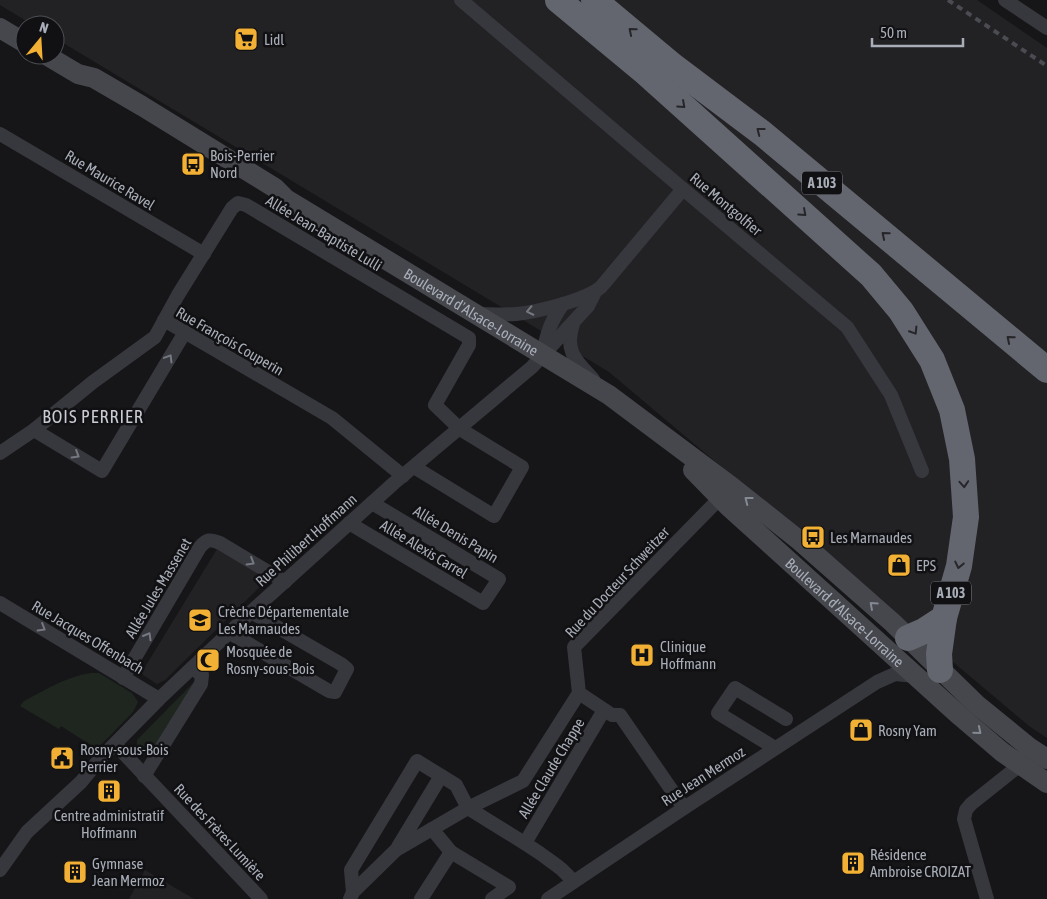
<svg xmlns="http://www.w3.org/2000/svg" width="1047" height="899" font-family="'Asap Condensed',sans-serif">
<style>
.built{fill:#222225}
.green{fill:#1e261f}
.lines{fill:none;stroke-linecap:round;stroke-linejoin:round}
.street{stroke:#37383d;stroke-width:14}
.secondary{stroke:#45474d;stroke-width:20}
.highway{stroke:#63666e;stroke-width:26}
.rail{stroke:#4a4c52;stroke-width:4;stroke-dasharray:6 5;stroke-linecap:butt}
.oneway{stroke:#26262a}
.oneway2{stroke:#757881}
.oneway3{stroke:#858993}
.labels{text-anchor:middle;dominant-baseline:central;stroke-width:5;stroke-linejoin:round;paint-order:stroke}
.shield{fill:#111113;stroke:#7b7e86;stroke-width:1}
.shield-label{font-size:14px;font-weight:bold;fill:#a8adb8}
.poi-label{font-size:15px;fill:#a8adb8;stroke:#111113;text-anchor:start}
.street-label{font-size:15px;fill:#a8adb8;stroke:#111113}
.quarter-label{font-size:18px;letter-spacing:1px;fill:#c9ccd4;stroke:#111113}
</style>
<rect width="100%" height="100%" fill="#161618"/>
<g class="built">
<path d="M0,0H977L1047,48V738L1029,726L609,372L55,38V25H33L0,5Z"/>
<path d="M217,549L262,576L265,582L165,680L157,684L143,675L142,672Z"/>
<path d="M145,870L194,899H129Z"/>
</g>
<g class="green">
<path d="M91,673H99L132,693L138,702L133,712L97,749L61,726L59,729L20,706L24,701C47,689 65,677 91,673Z"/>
<path d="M198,678L149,756L143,755L137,748V740Z"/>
</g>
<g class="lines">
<g class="street">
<path d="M461,0L683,189L847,327L891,395L922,471"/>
<path d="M1005,0L1047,28"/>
<path d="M0,134L204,254"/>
<path d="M477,314C490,314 503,315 516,314C537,312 586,300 601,287L683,189"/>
<path d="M164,320L332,418L403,476"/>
<path d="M573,324C564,351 576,361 593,379"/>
<path d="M543,355C546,335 551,320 563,304"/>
<path d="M34,430L102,471L185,332"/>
<path d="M0,453L34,430L93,382L155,337L178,295L232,208L238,203L246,205L469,338V345L435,405L460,429L522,467L494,516L414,467"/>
<path d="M349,523L483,603L499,579L372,503"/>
<path d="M0,603L159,699"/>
<path d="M230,633L329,691L335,692L347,669L341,664L251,612"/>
<path d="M123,678L200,547C207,539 210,539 220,543L285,582"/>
<path d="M115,744L261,899"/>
<path d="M775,748L718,713L735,688L786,719"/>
<path d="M144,776L201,684L202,675L192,668"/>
<path d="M468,808C492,823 517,838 541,854C553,863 564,869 573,882"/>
<path d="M684,808L620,715H612L579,693L574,647L720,498"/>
<path d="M432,829L451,852L509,887L492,899"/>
<path d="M525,843L604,710"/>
<path d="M398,847L441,776"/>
<path d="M0,870L27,832L81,782L99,760L159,699L251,612L394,483L532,367L588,306L594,294"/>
<path d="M353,892L351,870L417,761L456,785L468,808"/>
<path d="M350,899L353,892L396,850L468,808L523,781L579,693"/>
<path d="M421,899L451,852"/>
<path d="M548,899L684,808L877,682L895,674L916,676"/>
<path d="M987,899L964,819L966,810L971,804L1020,765"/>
</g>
<g class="secondary">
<path d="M0,28L25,43"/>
<path id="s1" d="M46,55L78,74L94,78L142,106L275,188L286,199L609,395L732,487L800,541L893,623L976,704L1030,748L1047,759"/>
<path id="s2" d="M693,470L728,506L960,716L1002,752L1047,783"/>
</g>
<g class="highway">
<path d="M558,0L646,73L871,275L901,311L932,360L952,410L962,459L966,517L959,566L944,618L939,654L940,670"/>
<path d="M594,0L673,66L762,133L1047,370"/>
<path d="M908,638L924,631L944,618"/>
</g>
<path class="rail" d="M948,0L1047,66"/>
</g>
<defs><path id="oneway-chevron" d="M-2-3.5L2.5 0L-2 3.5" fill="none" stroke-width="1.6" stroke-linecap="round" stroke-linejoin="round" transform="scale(1.25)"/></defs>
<g class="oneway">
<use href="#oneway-chevron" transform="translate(632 31) rotate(-140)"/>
<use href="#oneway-chevron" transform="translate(682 105) rotate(42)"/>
<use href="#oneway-chevron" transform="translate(760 131) rotate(-142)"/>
<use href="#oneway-chevron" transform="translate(803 213) rotate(42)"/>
<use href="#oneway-chevron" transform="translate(885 235) rotate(-140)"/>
<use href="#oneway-chevron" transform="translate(914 331) rotate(58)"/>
<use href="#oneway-chevron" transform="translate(1010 339) rotate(-140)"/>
<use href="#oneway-chevron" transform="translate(964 484) rotate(86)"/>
<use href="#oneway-chevron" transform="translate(959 565) rotate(102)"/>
</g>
<g class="oneway2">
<use href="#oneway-chevron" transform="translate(530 311) rotate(168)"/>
<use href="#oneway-chevron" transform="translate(169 358) rotate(-59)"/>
<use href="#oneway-chevron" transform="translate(76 455) rotate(31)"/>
<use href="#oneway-chevron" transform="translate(251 562) rotate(31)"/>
<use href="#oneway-chevron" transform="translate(42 628) rotate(31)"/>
<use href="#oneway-chevron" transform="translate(148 636) rotate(-60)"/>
</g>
<g class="oneway3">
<use href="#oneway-chevron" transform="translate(748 500) rotate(-142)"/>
<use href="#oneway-chevron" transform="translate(873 605) rotate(-138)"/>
<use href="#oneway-chevron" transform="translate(978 731) rotate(40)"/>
</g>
<defs>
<g id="supermarket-square" transform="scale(1.25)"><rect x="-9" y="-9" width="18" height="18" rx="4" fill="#f2b134" stroke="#111113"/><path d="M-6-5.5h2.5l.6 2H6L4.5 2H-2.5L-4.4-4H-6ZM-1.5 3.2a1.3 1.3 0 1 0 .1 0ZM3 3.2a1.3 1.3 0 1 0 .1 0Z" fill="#111"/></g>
<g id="bus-square" transform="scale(1.25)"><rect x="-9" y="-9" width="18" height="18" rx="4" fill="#f2b134" stroke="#111113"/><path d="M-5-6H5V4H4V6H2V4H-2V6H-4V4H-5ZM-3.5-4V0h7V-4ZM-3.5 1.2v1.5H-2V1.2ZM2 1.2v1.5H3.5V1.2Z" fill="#111"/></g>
<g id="shop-square" transform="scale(1.25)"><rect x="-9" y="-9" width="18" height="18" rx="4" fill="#f2b134" stroke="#111113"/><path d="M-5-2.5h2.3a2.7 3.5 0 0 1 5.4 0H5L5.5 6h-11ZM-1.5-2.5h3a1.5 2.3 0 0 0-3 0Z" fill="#111"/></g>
<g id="school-square" transform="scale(1.25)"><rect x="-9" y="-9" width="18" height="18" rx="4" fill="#f2b134" stroke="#111113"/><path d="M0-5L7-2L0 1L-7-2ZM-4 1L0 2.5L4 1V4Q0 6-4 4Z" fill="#111"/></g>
<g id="hospital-square" transform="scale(1.25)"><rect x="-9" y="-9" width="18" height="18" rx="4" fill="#f2b134" stroke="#111113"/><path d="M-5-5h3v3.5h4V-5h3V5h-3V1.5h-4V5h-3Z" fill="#111"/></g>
<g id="mosque-square" transform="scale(1.25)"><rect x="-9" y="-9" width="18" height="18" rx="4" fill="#f2b134" stroke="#111113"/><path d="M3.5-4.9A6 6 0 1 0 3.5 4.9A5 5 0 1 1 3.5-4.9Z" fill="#111"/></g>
<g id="civic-square" transform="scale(1.25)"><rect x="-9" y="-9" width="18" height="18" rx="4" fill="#f2b134" stroke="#111113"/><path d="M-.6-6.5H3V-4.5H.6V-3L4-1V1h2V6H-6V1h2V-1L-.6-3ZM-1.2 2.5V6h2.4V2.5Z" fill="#111"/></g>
<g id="building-square" transform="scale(1.25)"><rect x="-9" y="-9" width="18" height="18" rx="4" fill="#f2b134" stroke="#111113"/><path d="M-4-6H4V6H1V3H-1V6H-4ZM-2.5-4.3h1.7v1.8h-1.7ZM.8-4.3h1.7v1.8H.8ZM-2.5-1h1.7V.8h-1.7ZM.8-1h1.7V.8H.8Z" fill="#111"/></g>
</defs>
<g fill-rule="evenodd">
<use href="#supermarket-square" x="246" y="39"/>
<use href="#bus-square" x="193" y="164"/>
<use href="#bus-square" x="813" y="537"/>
<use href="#shop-square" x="899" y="565"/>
<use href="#school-square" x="200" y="620"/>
<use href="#hospital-square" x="642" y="655"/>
<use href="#mosque-square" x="208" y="660"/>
<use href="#shop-square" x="861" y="730"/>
<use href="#civic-square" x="62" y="758"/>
<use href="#building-square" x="109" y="791"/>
<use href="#building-square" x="853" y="863"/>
<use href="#building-square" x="75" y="872"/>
</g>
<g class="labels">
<g class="shield">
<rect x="802" y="171.5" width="40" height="23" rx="4"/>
<rect x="931" y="581.5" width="40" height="23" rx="4"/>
</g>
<g class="shield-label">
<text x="822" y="183">A 103</text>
<text x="951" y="593">A 103</text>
</g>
<g class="poi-label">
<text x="264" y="39">Lidl</text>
<text x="210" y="155">Bois-Perrier<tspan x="210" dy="17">Nord</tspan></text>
<text x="830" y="537">Les Marnaudes</text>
<text x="916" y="565">EPS</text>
<text x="218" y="611">Crèche Départementale<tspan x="218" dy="17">Les Marnaudes</tspan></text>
<text x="660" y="646">Clinique<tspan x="660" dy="17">Hoffmann</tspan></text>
<text x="226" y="651">Mosquée de<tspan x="226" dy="17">Rosny-sous-Bois</tspan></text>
<text x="878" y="730">Rosny Yam</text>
<text x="80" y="749">Rosny-sous-Bois<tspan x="80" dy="17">Perrier</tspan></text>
<text x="109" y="815" text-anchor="middle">Centre administratif<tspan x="109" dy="17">Hoffmann</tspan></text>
<text x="870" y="854">Résidence<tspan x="870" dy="17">Ambroise CROIZAT</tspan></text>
<text x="92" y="863">Gymnase<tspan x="92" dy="17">Jean Mermoz</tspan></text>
</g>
<g class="street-label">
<text transform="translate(110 180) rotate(31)">Rue Maurice Ravel</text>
<text transform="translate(726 204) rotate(40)">Rue Montgolfier</text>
<text transform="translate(324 233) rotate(31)">Allée Jean-Baptiste Lulli</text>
<text stroke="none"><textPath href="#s1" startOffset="498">Boulevard d'Alsace-Lorraine</textPath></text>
<text transform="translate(230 341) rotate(30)">Rue François Couperin</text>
<text transform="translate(456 534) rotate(31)">Allée Denis Papin</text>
<text transform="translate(306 540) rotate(-42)">Rue Philibert Hoffmann</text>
<text transform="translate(424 549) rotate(31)">Allée Alexis Carrel</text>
<text transform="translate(617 582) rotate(-47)">Rue du Docteur Schweitzer</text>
<text transform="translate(158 588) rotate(-59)">Allée Jules Massenet</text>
<text stroke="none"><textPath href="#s2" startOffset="208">Boulevard d'Alsace-Lorraine</textPath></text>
<text transform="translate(88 637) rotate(31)">Rue Jacques Offenbach</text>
<text transform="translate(551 768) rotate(-59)">Allée Claude Chappe</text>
<text transform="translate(703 776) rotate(-33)">Rue Jean Mermoz</text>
<text transform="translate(220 832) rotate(47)">Rue des Frères Lumière</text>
</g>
<g class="quarter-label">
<text x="93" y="416">BOIS PERRIER</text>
</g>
</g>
<g transform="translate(40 40) rotate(18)"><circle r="24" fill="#111113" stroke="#4d4f55"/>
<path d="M0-4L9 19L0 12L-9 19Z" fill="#f2b134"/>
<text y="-8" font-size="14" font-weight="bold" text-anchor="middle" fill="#a8adb8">N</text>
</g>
<path d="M872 38v8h91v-8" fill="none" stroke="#a8adb8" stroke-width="2.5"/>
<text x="880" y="38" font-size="15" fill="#a8adb8" stroke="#111113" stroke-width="4" paint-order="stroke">50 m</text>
</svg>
